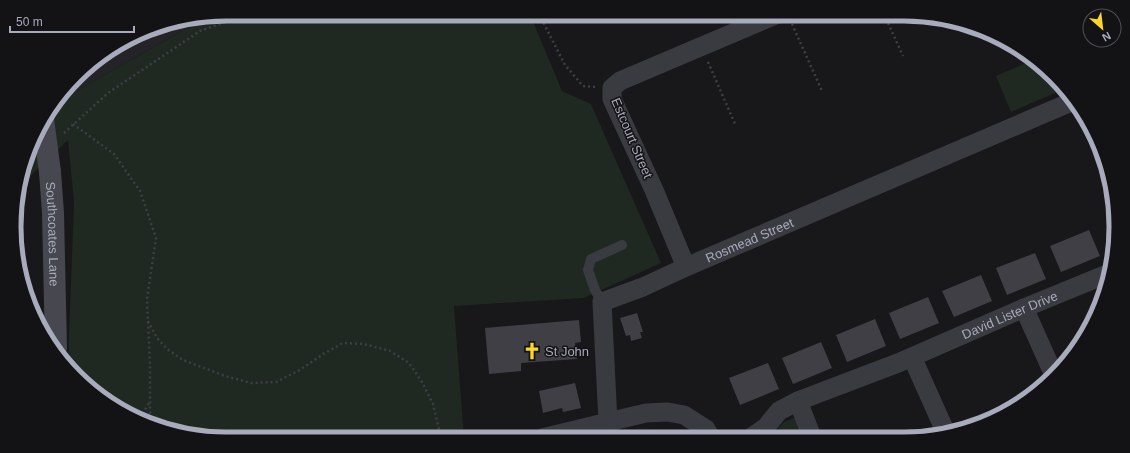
<svg xmlns="http://www.w3.org/2000/svg" width="1130" height="453" font-family="Helvetica,sans-serif">
<style>
.built{fill:#242327}
.green{fill:#1f2821}
.building{fill:#3f3f45}
.lines{fill:none;stroke-linecap:round;stroke-linejoin:round}
.path{stroke:#3e3f46;stroke-width:2.5;stroke-dasharray:2 3;stroke-linecap:butt}
.lane{stroke:#3a3a41;stroke-width:10}
.street{stroke:#3a3a41;stroke-width:19}
.secondary{stroke:#46474f;stroke-width:22}
.rail-casing{stroke:#4b4c54;stroke-width:4.5}
.rail{stroke:#131215;stroke-width:3;stroke-dasharray:9;stroke-linecap:butt}
.secondary-bridge{stroke:#46474f;stroke-width:22}
.labels{text-anchor:middle;dominant-baseline:central;stroke-width:3;stroke-linejoin:round;paint-order:stroke}
.street-label{font-size:13px;fill:#a8abbb;stroke:#131215}
.poi-label{font-size:13px;fill:#a8abbb;stroke:#131215;text-anchor:start}
.rim{fill:none;stroke:#a8abbb;stroke-width:5}
</style>
<rect width="100%" height="100%" fill="#18171a"/>
<path class="built" d="M212,16L189,27L57,102L87,67L158,25Z"/>
<g class="green">
<path d="M227,14H530L562,91L591,104L661,263L584,298L454,306L464,438L227,439L158,428L97,395L68,362L74,202L68,140L21,185L42,120L57,102L189,27L212,16Z"/>
<path d="M1033,60L1043,67L1062,90L1011,112L996,76Z"/>
<path d="M803,414L813,437L769,438L784,422Z"/>
</g>
<g class="building">
<path d="M1089,230L1100,256L1061,272L1050,246Z"/>
<path d="M1035,253L1046,279L1007,295L996,268Z"/>
<path d="M981,275L992,301L954,317L942,291Z"/>
<path d="M928,297L939,323L900,339L889,313Z"/>
<path d="M637,313L643,332H640L642,338L631,341L630,335L626,336L620,318Z"/>
<path d="M875,319L886,346L847,362L836,335Z"/>
<path d="M579,320L581,342L575,343L577,359L521,363V371L489,374L485,328Z"/>
<path d="M821,342L832,368L793,384L782,358Z"/>
<path d="M768,363L779,389L740,405L729,378Z"/>
<path d="M575,383L581,408L563,412L562,408L543,413L539,391Z"/>
</g>
<g class="lines">
<g class="path">
<path d="M539,14L565,65L583,86L596,87"/>
<path d="M884,14L903,56"/>
<path d="M792,24L822,91"/>
<path d="M708,62L735,124"/>
<path d="M73,124L114,154L140,191L156,238L147,299L150,365V423"/>
<path d="M64,133L108,93L200,31L248,14"/>
<path d="M148,321L157,338L167,349L183,360L225,376L251,383L276,382L298,371L325,353L343,343L364,344L390,351L409,363L422,382L433,404L441,438"/>
<path d="M140,418L150,401"/>
<path d="M649,430L651,438"/>
</g>
<path class="lane" d="M602,302L595,290L588,270L591,259L622,245"/>
<g class="street">
<path d="M686,267L654,190L612,99V88L620,81L778,14"/>
<path d="M1024,308L1054,375"/>
<path d="M912,357L946,433"/>
<path d="M798,401L812,437"/>
<path d="M608,422L646,413L668,412L684,415L706,429L711,438"/>
<path id="s1" d="M542,438L608,422L602,302L643,287L686,267L1071,102"/>
<path id="s2" d="M750,438L766,427L779,411L798,401L898,363L1024,308L1107,274"/>
</g>
<path class="secondary" id="s3" d="M50,172L53,213L56,348"/>
<g class="rail-casing">
<path id="rail" d="M83,71L169,24"/>
</g>
<use href="#rail" class="rail"/>
<path class="secondary-bridge" d="M43,119L50,172"/>
</g>
<defs>
<g id="church-bare" transform="scale(1.38)"><path d="M-1.2-6h2.4v3.5h3.3v2.4h-3.3V6h-2.4V-.1h-3.3v-2.4h3.3Z" fill="#ffd52a" stroke="#131215" stroke-width="2.5" paint-order="stroke"/></g>
</defs>
<g fill-rule="evenodd">
<use href="#church-bare" x="532" y="351"/>
</g>
<g class="labels">
<g class="street-label">
<text transform="translate(632 138) rotate(67)">Estcourt Street</text>
<text stroke="none"><textPath href="#s3" startOffset="62">Southcoates Lane</textPath></text>
<text stroke="none"><textPath href="#s1" startOffset="348">Rosmead Street</textPath></text>
<text stroke="none"><textPath href="#s2" startOffset="290">David Lister Drive</textPath></text>
</g>
<g class="poi-label">
<text x="545" y="351">St John</text>
</g>
</g>
<path d="M0 0H1130V453H0ZM226 21H904A205 205 0 0 1 1109 226V227A205 205 0 0 1 904 432H226A205 205 0 0 1 21 227V226A205 205 0 0 1 226 21Z" fill="#131215" fill-rule="evenodd"/>
<path class="rim" d="M226 21H904A205 205 0 0 1 1109 226V227A205 205 0 0 1 904 432H226A205 205 0 0 1 21 227V226A205 205 0 0 1 226 21Z"/>
<g transform="translate(1102 28) rotate(152)"><circle r="19" fill="#131215" stroke="#4f4f57"/>
<path d="M0-3L7 15L0 10L-7 15Z" fill="#ffd52a"/>
<text y="-6" font-size="11" font-weight="bold" text-anchor="middle" fill="#a8abbb">N</text>
</g>
<path d="M10 26v6h124v-6" fill="none" stroke="#a8abbb" stroke-width="2"/>
<text x="16" y="26" font-size="12" fill="#a8abbb" stroke="#131215" stroke-width="3" paint-order="stroke">50 m</text>
</svg>
